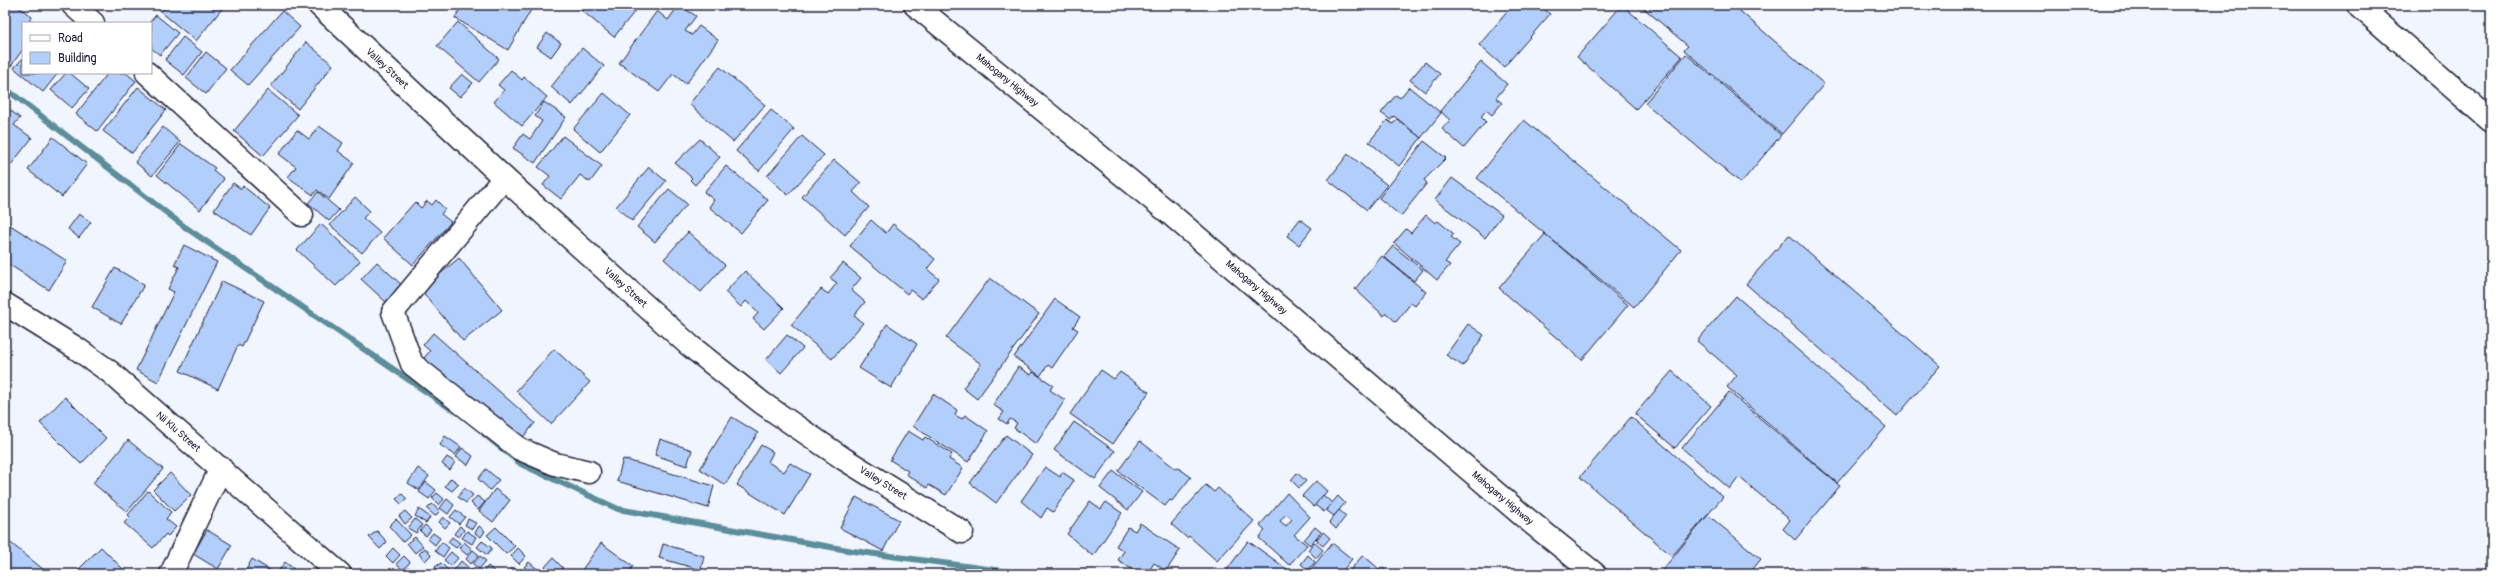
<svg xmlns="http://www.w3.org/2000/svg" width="2496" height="579" font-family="Pangolin,sans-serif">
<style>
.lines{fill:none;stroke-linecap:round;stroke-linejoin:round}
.stream{stroke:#5c8d9a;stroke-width:6}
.building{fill:#b2cefb;stroke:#22223b;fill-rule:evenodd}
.minor-casing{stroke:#22223b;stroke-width:25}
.minor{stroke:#fff;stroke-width:22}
.labels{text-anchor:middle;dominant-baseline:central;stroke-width:3.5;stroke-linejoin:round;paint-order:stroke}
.street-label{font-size:10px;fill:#22223b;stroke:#fff}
</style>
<rect width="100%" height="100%" fill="#f0f5fe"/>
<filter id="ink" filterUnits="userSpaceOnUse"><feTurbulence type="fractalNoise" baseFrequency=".025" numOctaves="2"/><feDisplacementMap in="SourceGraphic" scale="8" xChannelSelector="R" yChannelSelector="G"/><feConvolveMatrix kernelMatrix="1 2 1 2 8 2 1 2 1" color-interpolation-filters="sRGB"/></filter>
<g filter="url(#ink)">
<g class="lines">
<g class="stream">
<path d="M5,88L185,227L450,408"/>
<path d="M484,434L521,464L618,509L853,551L1025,574"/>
</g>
</g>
<g class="building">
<path d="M11,5H16L32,17L29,21L33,23H23V49L11,66L5,62V13Z"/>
<path d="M167,5H225L196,41L161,12Z"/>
<path d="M462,5H527L532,8L508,50L455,18Z"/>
<path d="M575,5H640L614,37Z"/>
<path d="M679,5L696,16L685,31L692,35L699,26L718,40L686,84L673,74L659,92L619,63L657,11L668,20Z"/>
<path d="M1513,5H1539L1550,14L1504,67L1479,45Z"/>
<path d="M1622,5L1682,57L1636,109L1577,57Z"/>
<path d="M1640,5H1733L1824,84L1782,134L1684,50L1688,46Z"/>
<path d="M282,11L300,27L248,85L230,70Z"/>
<path d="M156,15L178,33L160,55L151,48V23H149Z"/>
<path d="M458,22L499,59L479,82L437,46Z"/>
<path d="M547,33L561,43L551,57L537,47Z"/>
<path d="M183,37L202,52L184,75L165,60Z"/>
<path d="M306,42L333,65L298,109L271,86Z"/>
<path d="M582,48L604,66L572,105L551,87Z"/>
<path d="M206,52L226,68L206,94L186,78Z"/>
<path d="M1686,54L1781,135L1741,183L1645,103Z"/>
<path d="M23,58V73H58L43,92L14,68Z"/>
<path d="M1425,62L1440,74L1425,92L1410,80Z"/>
<path d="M1481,62L1507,84L1496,98L1502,103L1492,115L1486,110L1481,117L1486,122L1464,148L1442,129L1450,120L1440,111Z"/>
<path d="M720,67L765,105L733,142L689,104Z"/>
<path d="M511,70L522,80L524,77L547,97L522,126L494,102L504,90L498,85Z"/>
<path d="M66,73H70L89,89L72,108L51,90Z"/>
<path d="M108,73H126L136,81L97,131L76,114Z"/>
<path d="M462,74L473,83L460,97L449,88Z"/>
<path d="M138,87L166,110L132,153L103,131Z"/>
<path d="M1409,87L1441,113L1421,138L1394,116L1391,120L1381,113L1396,95L1400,98Z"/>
<path d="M268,90L298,115L263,156L234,131Z"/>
<path d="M604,93L630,115L600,152L573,129Z"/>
<path d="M544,102L566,117L535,163L513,148L523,134L530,139L542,121L535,116Z"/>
<path d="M5,106L20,118L14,125L32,138L10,166L5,162Z"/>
<path d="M771,110L794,129L759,171L736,151Z"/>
<path d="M1397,119L1421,138L1399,166L1369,142L1387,120L1393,124Z"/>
<path d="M1524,120L1681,250L1634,307L1477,178Z"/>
<path d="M319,126L343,143L338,151L354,163L329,199L317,190L313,195L288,177L296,167L279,154L297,130L309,139Z"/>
<path d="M163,127L180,142L152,176L135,162Z"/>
<path d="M563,136L602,166L590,182L580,175L561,199L543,185L550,176L538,167Z"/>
<path d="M802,136L824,155L788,195L767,176Z"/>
<path d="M53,137L87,164L62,197L28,170Z"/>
<path d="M700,139L720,157L695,185L690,180L692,178L675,163Z"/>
<path d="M1424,141L1446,158L1424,180L1427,183L1401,216L1379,198Z"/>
<path d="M181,144L215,168L213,170L224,179L200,210L157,175Z"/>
<path d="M1348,154L1387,185L1367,210L1328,180Z"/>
<path d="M834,160L861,183L853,192L869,207L845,235L802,197Z"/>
<path d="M726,166L768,200L741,233L709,207L714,200L704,192Z"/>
<path d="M649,167L666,181L632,221L616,207Z"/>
<path d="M1452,178L1502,215L1485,238L1435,200Z"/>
<path d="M233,183L241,189L243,186L270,208L251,235L214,210Z"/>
<path d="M669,189L687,204L655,242L637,227Z"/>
<path d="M318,192L339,210L329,221L308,203Z"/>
<path d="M355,197L370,211L363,218L380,233L362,253L330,225Z"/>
<path d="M436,200L445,209L441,214L451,222L413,265L383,238L415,202L421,208L427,201L432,205Z"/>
<path d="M79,214L91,222L79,238L68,229Z"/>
<path d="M1426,215L1435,223L1438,221L1454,234L1451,237L1460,244L1445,262L1450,265L1437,280L1394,243L1406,229L1411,233Z"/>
<path d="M1300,219L1312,228L1299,245L1287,236Z"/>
<path d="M871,220L886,233L893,224L935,259L927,269L939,279L922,299L910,290L907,294L850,246Z"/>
<path d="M321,224L360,261L336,286L297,250Z"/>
<path d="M10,225L67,261L49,290L5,262V233Z"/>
<path d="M688,232L725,265L701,292L664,259Z"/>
<path d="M1545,234L1628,305L1582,360L1499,288Z"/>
<path d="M1789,235L1940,366L1897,416L1746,284Z"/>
<path d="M184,245L217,262L158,382L136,370L174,292L168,289L179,267L174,265Z"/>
<path d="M1393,246L1423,270L1414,281L1384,257Z"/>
<path d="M1382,256L1426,292L1415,306L1411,303L1396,322L1386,313L1384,316L1355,289Z"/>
<path d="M459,258L502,310L463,341L421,290Z"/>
<path d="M377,262L404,287L388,304L361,279Z"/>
<path d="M843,263L861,278L851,290L865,302L854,316L863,323L832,359L791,325L821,289L828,294L837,283L830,278Z"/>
<path d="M115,268L144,285L121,324L92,307Z"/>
<path d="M745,271L784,308L764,329L753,319L758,313L746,301L741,307L725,292Z"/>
<path d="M990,278L1039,314L977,399L963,388L981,364L946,338Z"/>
<path d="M222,281L264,301L242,347L238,345L218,389L180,371Z"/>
<path d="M1736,296L1886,427L1837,483L1727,387L1737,375L1697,341Z"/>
<path d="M1055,299L1080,317L1073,327L1078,330L1052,368L1048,365L1040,376L1014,357Z"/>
<path d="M887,324L917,344L891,388L859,368Z"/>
<path d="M1468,324L1484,335L1463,366L1446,355Z"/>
<path d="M433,333L535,423L518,443L423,359L430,351L423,345Z"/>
<path d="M787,335L803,348L781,373L766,360Z"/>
<path d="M554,349L590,382L551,424L516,391Z"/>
<path d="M1018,367L1031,375L1033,372L1053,385L1050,390L1065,400L1036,444L1014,428L1017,423L1010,419L1007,424L999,419L1004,412L993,405Z"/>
<path d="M1101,370L1114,379L1120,372L1149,392L1113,444L1070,414Z"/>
<path d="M1672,371L1711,406L1675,448L1635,414Z"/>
<path d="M1729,392L1840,486L1795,540L1783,529L1790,520L1739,477L1730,489L1682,448Z"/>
<path d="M933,394L957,410L955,415L962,419L965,415L988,431L968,462L913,426Z"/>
<path d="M65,397L106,438L81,464L40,423Z"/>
<path d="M732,417L758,433L725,485L700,469Z"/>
<path d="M1631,417L1723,497L1672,556L1580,477Z"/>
<path d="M1074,422L1115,451L1095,479L1054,450Z"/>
<path d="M908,431L923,440L925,437L952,454L949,459L963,468L946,495L929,485L927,488L906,474L908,471L890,460Z"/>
<path d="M1006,435L1032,455L996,503L970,483Z"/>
<path d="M445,436L461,447L455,455L440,445Z"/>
<path d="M660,439L692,450L687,466L655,455Z"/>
<path d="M128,440L163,469L127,512L93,483Z"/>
<path d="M1140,441L1176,469L1177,467L1191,477L1172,501L1170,500L1165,506L1118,471Z"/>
<path d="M761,445L773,452L768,462L784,472L790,463L810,474L785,515L737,485Z"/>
<path d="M462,448L473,456L468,465L456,457Z"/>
<path d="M447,457L455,462L450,470L442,464Z"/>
<path d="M623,459L714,486L708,508L617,481Z"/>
<path d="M1045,467L1060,477L1062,472L1074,480L1053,512L1047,508L1041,518L1021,501Z"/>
<path d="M418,468L429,476L419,490L408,483Z"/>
<path d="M486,469L499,480L490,490L478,479Z"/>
<path d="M1113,471L1142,492L1128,510L1100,488Z"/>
<path d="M170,473L191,495L174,511L153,490Z"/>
<path d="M1297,473L1306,481L1299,488L1291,480Z"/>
<path d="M451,478L459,484L452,491L445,486Z"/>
<path d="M1316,481L1327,491L1314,507L1302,496Z"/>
<path d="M426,482L436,490L429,499L419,492Z"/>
<path d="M1206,485L1214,492L1218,488L1254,521L1217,561L1189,536L1187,538L1171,524Z"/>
<path d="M464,488L473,495L466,503L458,497Z"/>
<path d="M495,489L510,500L493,522L479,511Z"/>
<path d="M148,491L171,512L166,519L176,527L168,536L166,534L153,548L124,523L130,517L128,515Z"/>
<path d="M437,493L444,499L439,505L432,498Z"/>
<path d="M1287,493L1310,517L1294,535L1307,545L1289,565L1259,538L1265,530L1260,525ZM1286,514L1292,519L1286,526L1280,521Z"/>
<path d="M402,494L407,499L401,504L396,499Z"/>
<path d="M1323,495L1332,503L1324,512L1315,505Z"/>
<path d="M477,496L485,502L478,510L471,503Z"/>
<path d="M1338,496L1345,503L1334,516L1326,510Z"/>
<path d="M856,497L899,520L883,551L840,528Z"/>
<path d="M447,499L454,505L448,514L440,508Z"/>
<path d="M1090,501L1101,509L1106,502L1122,513L1093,556L1067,534Z"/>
<path d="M432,504L440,511L435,516L427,509Z"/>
<path d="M419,509L430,517L426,523L415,516Z"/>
<path d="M456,510L465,517L459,524L450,517Z"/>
<path d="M1339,510L1346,516L1336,529L1329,522Z"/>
<path d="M405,511L412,518L405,524L399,516Z"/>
<path d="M1708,515L1761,559L1749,574H1659Z"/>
<path d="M443,517L450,523L445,528L439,522Z"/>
<path d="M396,519L411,535L403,542L389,526Z"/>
<path d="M415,519L422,525L416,533L408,528Z"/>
<path d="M468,519L476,523L472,529L465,525Z"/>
<path d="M1140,523L1180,550L1166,571L1154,563L1147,574H1139L1118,560L1124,551L1116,546L1128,527L1135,531Z"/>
<path d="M425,525L431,530L426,536L420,531Z"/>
<path d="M460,526L464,530L459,537L454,534Z"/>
<path d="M479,526L485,531L481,537L475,533Z"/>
<path d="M496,527L515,546L506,554L487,535Z"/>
<path d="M1315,527L1321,532L1310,545L1304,540Z"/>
<path d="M207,530L232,545L218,569L193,554Z"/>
<path d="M377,531L387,542L380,549L369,537Z"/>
<path d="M467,531L476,537L472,544L462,538Z"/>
<path d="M1323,532L1330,538L1323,546L1316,540Z"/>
<path d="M433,533L440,538L435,545L428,539Z"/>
<path d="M415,537L423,546L415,553L407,543Z"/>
<path d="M452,537L460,543L456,548L448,542Z"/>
<path d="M7,540L49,574H5Z"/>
<path d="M482,541L492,548L487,555L477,547Z"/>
<path d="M1248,541L1294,574H1224Z"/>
<path d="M442,542L449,548L443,557L435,551Z"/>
<path d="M464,542L472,549L467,555L459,548Z"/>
<path d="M1314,542L1323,550L1316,558L1308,550Z"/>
<path d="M601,543L633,566L628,574H579Z"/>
<path d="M1332,543L1352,559L1340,574H1307Z"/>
<path d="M663,544L704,556L701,570L659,558Z"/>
<path d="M101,547L126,572L125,574H74Z"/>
<path d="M393,548L400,555L393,563L386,556Z"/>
<path d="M425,548L431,555L425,561L419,554Z"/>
<path d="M518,548L526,556L519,564L511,556Z"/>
<path d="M473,550L479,555L471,564L466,559Z"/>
<path d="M451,552L458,558L451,566L444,560Z"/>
<path d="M1308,555L1315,562L1308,570L1301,564Z"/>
<path d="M1363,555L1379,569L1374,574H1347Z"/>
<path d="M404,556L410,562L403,570L396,564Z"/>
<path d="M480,556L486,561L479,569L473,564Z"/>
<path d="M553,558L563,568L558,574H553L545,567Z"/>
<path d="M252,559L273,572L272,574H244Z"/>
<path d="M461,561L469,568L464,574H458L454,570Z"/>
<path d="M285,562L294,569L291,574H276Z"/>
<path d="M529,562L541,572L539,574H532L524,567Z"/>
<path d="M441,563L449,571L445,574H440L435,567Z"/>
<path d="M488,566L495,572L493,574L482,573Z"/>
<path d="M408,567L415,573V574H403Z"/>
<path d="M513,567L521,573V574H508Z"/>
<path d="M1382,567L1390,574H1376Z"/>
<path d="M423,568L429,573L428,574H418Z"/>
<path d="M471,569L478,574H467Z"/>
<path d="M836,570L843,574H834Z"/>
</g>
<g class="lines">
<g class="minor-casing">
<g id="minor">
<path d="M73,5L93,23"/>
<path id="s1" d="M319,5L504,178L689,345L762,403L844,459L962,532"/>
<path id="s2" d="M915,5L1168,212L1522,515L1595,574"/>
<path d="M2358,5L2491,121"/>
<path d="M147,73L302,215"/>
<path d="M504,178L393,312L412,364L520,449L555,464L589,472"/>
<path id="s3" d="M5,304L76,348L110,372L340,574"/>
<path d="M171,574L221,468"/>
</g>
</g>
<use href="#minor" class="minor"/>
</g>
</g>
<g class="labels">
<g class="street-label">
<text stroke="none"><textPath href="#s1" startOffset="93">Valley Street</textPath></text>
<text stroke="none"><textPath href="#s2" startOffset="119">Mahogany Highway</textPath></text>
<text stroke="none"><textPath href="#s1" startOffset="417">Valley Street</textPath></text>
<text stroke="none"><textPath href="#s2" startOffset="443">Mahogany Highway</textPath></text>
<text stroke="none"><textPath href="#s3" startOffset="216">Nii Klu Street</textPath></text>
<text stroke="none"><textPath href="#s1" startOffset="741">Valley Street</textPath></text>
<text stroke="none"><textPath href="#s2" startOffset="767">Mahogany Highway</textPath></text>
</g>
</g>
<rect width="2496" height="579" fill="none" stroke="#fff" stroke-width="20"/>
<rect x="10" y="10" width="2476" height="559" fill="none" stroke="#22223b" stroke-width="1.5" filter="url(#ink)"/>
<rect x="22" y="22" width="130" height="52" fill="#ffffff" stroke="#a7a7b1"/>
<rect x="30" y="35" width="20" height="6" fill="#ffffff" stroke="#a7a7b1"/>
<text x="58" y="42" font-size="12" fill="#22223b">Road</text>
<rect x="30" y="52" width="20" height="12" fill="#b2cefb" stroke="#a7a7b1"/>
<text x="58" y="62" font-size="12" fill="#22223b">Building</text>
</svg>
